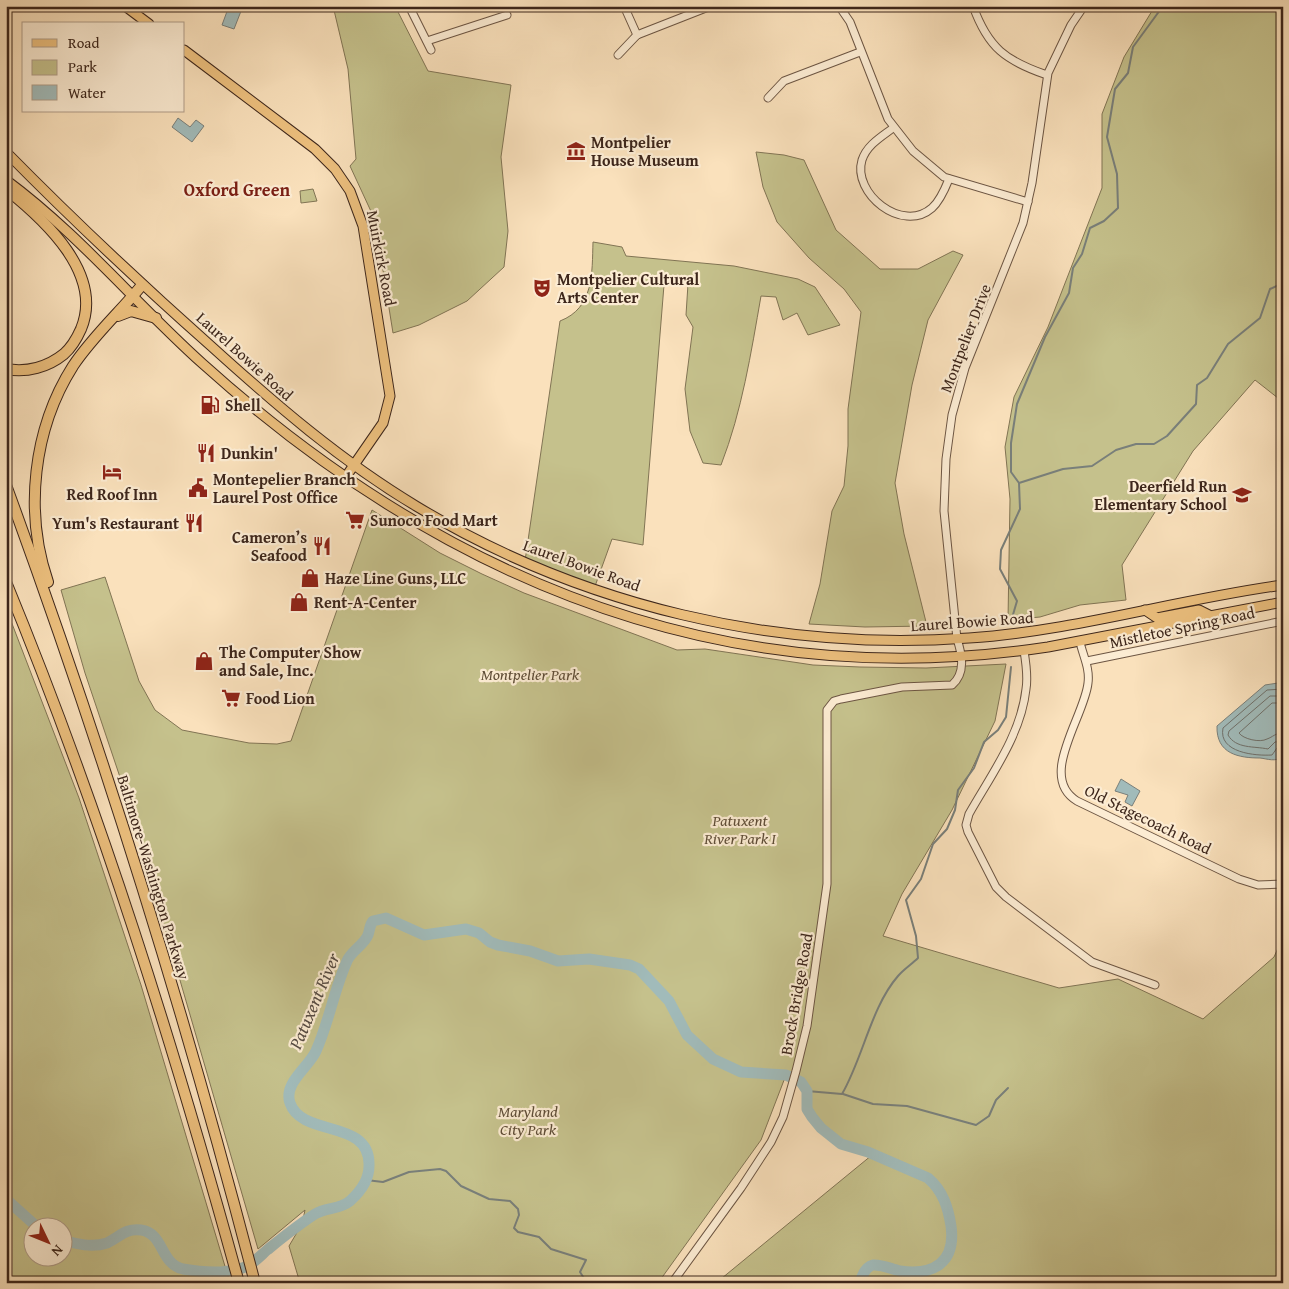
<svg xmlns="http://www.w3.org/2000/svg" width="1289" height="1289" font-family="'Gentium Book Plus',serif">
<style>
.green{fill:#c5c18c;stroke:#817454;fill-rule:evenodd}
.water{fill:#a1bbba;stroke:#797f7a}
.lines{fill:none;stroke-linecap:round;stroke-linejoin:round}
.shore{stroke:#6f706a;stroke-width:1}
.stream{stroke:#797f7a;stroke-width:2}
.river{stroke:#a1bbba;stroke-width:11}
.minor-casing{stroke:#6c5543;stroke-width:9}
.major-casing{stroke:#3d261b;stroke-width:11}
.highway-casing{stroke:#3d261b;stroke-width:12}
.minor{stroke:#fcecd3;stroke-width:7}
.major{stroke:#edc07e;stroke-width:9}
.highway{stroke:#edc07e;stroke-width:10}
.labels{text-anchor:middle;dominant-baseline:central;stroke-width:4.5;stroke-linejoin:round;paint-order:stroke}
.poi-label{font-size:16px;font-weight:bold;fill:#3d261b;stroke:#fcecd3;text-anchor:start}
.street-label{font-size:16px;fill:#3d261b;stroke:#fcecd3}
.park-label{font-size:16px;font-style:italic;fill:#5f4d37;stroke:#fcecd3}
.neighbourhood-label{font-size:18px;font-weight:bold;fill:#7a1f14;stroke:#fcecd3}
.water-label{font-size:18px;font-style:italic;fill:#564b43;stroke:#fcecd3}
</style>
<rect width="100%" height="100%" fill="#fae1bc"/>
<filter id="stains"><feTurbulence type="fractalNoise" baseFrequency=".004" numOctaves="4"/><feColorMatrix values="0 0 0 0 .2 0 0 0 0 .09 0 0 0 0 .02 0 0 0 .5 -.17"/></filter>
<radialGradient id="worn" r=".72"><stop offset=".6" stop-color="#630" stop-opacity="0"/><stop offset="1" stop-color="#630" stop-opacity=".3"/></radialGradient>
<g class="green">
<path d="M333,6H395L428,71L511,85L501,157L508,231L504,267L467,301L419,325L393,333L375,220L350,166L356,159L348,69Z"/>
<path d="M1155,6H1283V402L1255,380L1193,451L1122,565L1126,600L1080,605L1040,617L1008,620L1010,499L1005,447L1014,397L1048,327L1102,188V114L1124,57Z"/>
<path d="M756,152L784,155L804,160L836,230L880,269H918L953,251L963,255L928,320L912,385L895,483L904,534L927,626L865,627L809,624L820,584L832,511L844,486L848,446V409L861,312L844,289L809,258L777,222L763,187Z"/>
<path d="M313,189L317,201L301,203L300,191Z"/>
<path d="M593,242L622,247L626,256L734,266L798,279L815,287L840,325L808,335L797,313L783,320L776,297L761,296C751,353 742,411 721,465L703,463L690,431L685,389L693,327L686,315L688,284L664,285L643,545L612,539L594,589L525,561L560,321C594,308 592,273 593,242Z"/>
<path d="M372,510L440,553L482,574L524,593L677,650L705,649L813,665L860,667L926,668L1006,664L995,721L952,810L902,894L883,936L1059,988L1118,979L1203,1019L1274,957L1283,937V1283H716L872,1155L841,1144L821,1128L807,1109L804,1085L786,1075L761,1140L658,1283H300L289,1246L302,1224L305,1210L258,1249L128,801L85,673L61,590L105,577L139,681L155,710L182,730L249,743L277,744L291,741Z"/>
<path d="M6,608L79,798L141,985L230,1283H6ZM62,1226V1256H32V1226Z"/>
</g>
<g class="water">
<path d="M229,6H243L234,29L222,25Z"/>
<path d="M178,118L190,127L196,120L204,126L192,142L172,127Z"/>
<path d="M1278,683L1283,685V751L1279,754L1283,757C1275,762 1268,759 1260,758C1239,758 1216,754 1217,726L1265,685Z"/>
<path d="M1121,779L1140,791L1132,806L1125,802L1128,795L1115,791Z"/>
</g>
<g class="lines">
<g class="shore">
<path d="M1283,689L1267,690L1223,728C1218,753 1256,756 1272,755L1277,748L1283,747"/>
<path d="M1283,696H1270L1229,731L1228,735C1236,749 1254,746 1268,749L1275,742L1283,741"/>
<path d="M1283,703H1272L1239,733C1243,739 1260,743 1267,739C1273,737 1275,733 1283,733"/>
</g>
<g class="stream">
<path d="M1019,483L1011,472V443L1017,404L1045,337L1069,293L1073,268L1082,254L1090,228L1104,221L1118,208L1117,174L1107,137L1115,89L1128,73L1133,47L1163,6"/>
<path d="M1012,618L1017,601L1000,569L1001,550L1020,509L1019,483L1063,469L1092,466L1116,450L1136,444H1154L1167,436L1196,404L1197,385L1207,378L1228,344L1260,318L1270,289L1283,283"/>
<path d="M807,1091L842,1094C863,1058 871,1007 898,976C904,969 912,964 918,958L916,936L906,900L921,879L933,844L947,829L955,810L958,790L974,768L984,742L998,730L1006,717L1011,667"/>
<path d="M843,1094L873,1104L907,1106L976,1125L989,1116L996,1100L1008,1088"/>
<path d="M366,1180L383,1182L409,1172L440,1169L446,1171L461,1186L489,1199L510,1201L518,1209L519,1215L514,1228L518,1232L539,1237L551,1249L586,1260L580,1272L587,1283"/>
</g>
<g class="river">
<path d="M6,1199L36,1226"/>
<path d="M62,1240C77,1244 92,1248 107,1243C120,1237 125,1228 141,1230C164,1233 160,1264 183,1269C200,1272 221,1274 239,1269C251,1266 258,1258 267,1250C282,1238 298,1225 315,1214C326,1207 339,1210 350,1201C360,1192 369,1180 369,1166C371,1118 302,1138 290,1103C283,1083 309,1067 316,1051C329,1022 334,990 347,961C351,951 364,945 368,935C370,930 369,926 373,921L386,918L424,935L466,929L479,933L490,942L498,945L530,951L558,961L589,959L630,965L639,969L669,1001L687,1035L713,1059L741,1072L786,1075L801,1082L807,1091V1109L812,1117L821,1128L841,1144L868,1152L928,1178C943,1191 948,1207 951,1226C956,1262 934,1276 900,1271C891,1269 881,1264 873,1265C865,1267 862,1275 860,1283"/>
</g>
<g class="minor-casing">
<g id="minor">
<path d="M409,6L431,50"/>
<path d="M624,6L637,35"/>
<path d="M839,6L850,22L888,119L913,151L944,177L1028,202"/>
<path d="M973,6C988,48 1006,61 1047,75"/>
<path d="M637,35L711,6"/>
<path d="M427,41L507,15"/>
<path d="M618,55L637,35"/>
<path d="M768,98L784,81L860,52"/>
<path d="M893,128C881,137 867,145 862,160C852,193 902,234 932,208C940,201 945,189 949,179"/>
<path d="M1080,642C1083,656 1090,668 1088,683C1085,716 1037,777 1077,801L1239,879L1258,885L1283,884"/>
<path d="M1024,651C1026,663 1028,677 1026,689C1021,735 991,775 969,814L966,825L968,832L996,887L1006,897L1092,962L1155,985"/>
<path d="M1087,661L1283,621"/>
<path d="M672,1283L741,1188L771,1142L783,1117L796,1071L807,1026L827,884V710L834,701L841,699L902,687L952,685C966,673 962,654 957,639L944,511L946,459L952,415L965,368L1023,223L1032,183L1048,73L1071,25L1084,6"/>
</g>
</g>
<g class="major-casing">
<g id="major">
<path d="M125,6L149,24"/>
<path d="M184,50L315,149L335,169L350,191L363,226L390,396L383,423L345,478"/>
<path d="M6,152C72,219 140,283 211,346C275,404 341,461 416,506C581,606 777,652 969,638C1075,631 1178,599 1283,585"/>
<path d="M6,180C79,234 136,304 203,364C443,580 723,696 1048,647L1283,602"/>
<path d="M1145,610L1157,618L1199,610L1209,615"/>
</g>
</g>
<g class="highway-casing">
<g id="highway">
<path d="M6,189C45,220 104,274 81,329C77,338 72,347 64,354C48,367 27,373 6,369"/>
<path d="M118,316L131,311L156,318"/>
<path d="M6,485C102,747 185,1013 255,1283"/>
<path d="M6,582C100,810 174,1046 239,1283"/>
<path d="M48,582C24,512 33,429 73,366C93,336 120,312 142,285"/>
</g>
</g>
<use href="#minor" class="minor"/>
<use href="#major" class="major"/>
<use href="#highway" class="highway"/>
</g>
<defs>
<g id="museum-bare" transform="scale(1.5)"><path d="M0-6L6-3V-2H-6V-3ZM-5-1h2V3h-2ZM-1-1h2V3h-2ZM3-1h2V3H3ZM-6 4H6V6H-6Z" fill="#8f2418" stroke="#fcecd3" stroke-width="2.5" paint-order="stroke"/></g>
<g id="theatre-bare" transform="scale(1.5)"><path d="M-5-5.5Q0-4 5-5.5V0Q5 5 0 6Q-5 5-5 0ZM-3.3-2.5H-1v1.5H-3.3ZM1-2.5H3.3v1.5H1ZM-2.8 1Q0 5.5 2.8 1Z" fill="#8f2418" stroke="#fcecd3" stroke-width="2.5" paint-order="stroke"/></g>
<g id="fuel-bare" transform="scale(1.5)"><path d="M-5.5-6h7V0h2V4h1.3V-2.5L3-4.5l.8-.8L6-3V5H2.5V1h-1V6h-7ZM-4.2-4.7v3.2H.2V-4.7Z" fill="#8f2418" stroke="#fcecd3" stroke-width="2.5" paint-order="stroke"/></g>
<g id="restaurant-bare" transform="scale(1.5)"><path d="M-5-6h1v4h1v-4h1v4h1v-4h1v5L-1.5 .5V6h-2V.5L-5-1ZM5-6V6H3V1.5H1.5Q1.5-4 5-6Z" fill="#8f2418" stroke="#fcecd3" stroke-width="2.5" paint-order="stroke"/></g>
<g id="hotel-bare" transform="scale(1.5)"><path d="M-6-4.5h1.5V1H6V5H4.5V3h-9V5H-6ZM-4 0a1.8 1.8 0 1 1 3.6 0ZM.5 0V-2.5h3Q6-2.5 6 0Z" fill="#8f2418" stroke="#fcecd3" stroke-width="2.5" paint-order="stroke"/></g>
<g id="civic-bare" transform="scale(1.5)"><path d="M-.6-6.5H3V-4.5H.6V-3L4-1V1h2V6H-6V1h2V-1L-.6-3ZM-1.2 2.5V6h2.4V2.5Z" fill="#8f2418" stroke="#fcecd3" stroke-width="2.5" paint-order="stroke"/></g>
<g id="school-bare" transform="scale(1.5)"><path d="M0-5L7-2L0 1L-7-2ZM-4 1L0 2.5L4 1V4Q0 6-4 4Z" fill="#8f2418" stroke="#fcecd3" stroke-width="2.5" paint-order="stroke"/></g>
<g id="supermarket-bare" transform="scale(1.5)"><path d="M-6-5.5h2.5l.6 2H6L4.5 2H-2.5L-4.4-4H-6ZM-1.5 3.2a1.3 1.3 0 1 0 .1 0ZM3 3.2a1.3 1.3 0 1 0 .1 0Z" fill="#8f2418" stroke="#fcecd3" stroke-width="2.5" paint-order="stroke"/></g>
<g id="shop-bare" transform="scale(1.5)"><path d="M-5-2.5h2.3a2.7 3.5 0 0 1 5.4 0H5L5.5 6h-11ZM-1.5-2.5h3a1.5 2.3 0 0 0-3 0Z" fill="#8f2418" stroke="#fcecd3" stroke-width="2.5" paint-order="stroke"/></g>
</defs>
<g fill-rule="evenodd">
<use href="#museum-bare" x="576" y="151"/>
<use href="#theatre-bare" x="542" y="288"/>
<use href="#fuel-bare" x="210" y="405"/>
<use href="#restaurant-bare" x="206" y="453"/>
<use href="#hotel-bare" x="112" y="472"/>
<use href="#civic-bare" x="198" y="488"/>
<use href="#school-bare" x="1242" y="495"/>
<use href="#supermarket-bare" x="355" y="520"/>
<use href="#restaurant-bare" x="194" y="523"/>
<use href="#restaurant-bare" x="322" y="546"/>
<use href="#shop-bare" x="310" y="578"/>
<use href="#shop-bare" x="299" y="602"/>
<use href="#shop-bare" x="204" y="661"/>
<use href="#supermarket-bare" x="231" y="698"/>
</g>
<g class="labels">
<g class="poi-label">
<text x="591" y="142">Montpelier<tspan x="591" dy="18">House Museum</tspan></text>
<text x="557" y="279">Montpelier Cultural<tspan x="557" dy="18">Arts Center</tspan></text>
<text x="225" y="405">Shell</text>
<text x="221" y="453">Dunkin'</text>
<text x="213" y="479">Montepelier Branch<tspan x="213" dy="18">Laurel Post Office</tspan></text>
<text x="1227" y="486" text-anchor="end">Deerfield Run<tspan x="1227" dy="18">Elementary School</tspan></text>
<text x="112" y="494" text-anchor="middle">Red Roof Inn</text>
<text x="370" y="520">Sunoco Food Mart</text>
<text x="179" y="523" text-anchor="end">Yum's Restaurant</text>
<text x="307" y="537" text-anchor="end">Cameron’s<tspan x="307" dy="18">Seafood</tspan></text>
<text x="325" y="578">Haze Line Guns, LLC</text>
<text x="314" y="602">Rent-A-Center</text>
<text x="219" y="652">The Computer Show<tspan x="219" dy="18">and Sale, Inc.</tspan></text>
<text x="246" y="698">Food Lion</text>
</g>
<g class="street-label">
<text transform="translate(382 258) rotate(79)">Muirkirk Road</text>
<text transform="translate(965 338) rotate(-69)">Montpelier Drive</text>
<text transform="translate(245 356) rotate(42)">Laurel Bowie Road</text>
<text transform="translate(582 565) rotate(20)">Laurel Bowie Road</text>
<text transform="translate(972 621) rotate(-4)">Laurel Bowie Road</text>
<text transform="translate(1182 627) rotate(-12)">Mistletoe Spring Road</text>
<text transform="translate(1148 819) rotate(26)">Old Stagecoach Road</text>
<text transform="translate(154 877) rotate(73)">Baltimore-Washington Parkway</text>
<text transform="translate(796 994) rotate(-80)">Brock Bridge Road</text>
</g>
<g class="park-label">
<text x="530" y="674">Montpelier Park</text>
<text x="740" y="820">Patuxent<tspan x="740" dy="18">River Park I</tspan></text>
<text x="528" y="1111">Maryland<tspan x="528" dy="18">City Park</tspan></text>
</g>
<g class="neighbourhood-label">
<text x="237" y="189">Oxford Green</text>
</g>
<g class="water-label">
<text transform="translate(314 1001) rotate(-67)">Patuxent River</text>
</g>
</g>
<rect width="1289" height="1289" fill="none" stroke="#fae1bc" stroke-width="25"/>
<rect x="8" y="8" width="1274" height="1274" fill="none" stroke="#3d261b" stroke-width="2.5"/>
<rect x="12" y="12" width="1264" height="1264" fill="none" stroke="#3d261b"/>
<rect x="22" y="22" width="162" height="90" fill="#fcecd3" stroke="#b09d89"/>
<rect x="32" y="39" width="25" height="8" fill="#edc07e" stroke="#b09d89"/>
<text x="68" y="48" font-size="15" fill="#3d261b">Road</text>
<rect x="32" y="60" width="25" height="15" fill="#c5c18c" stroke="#b09d89"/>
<text x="68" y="72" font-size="15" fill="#3d261b">Park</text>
<rect x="32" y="85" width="25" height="15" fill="#a1bbba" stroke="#b09d89"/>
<text x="68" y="98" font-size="15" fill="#3d261b">Water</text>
<g transform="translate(48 1242) rotate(133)"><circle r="24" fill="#fcecd3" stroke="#b09d89"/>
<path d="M0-4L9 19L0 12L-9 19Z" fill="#8f2418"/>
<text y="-8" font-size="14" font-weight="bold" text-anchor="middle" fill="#3d261b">N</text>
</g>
<rect width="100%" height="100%" filter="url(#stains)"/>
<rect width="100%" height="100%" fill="url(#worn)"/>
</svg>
